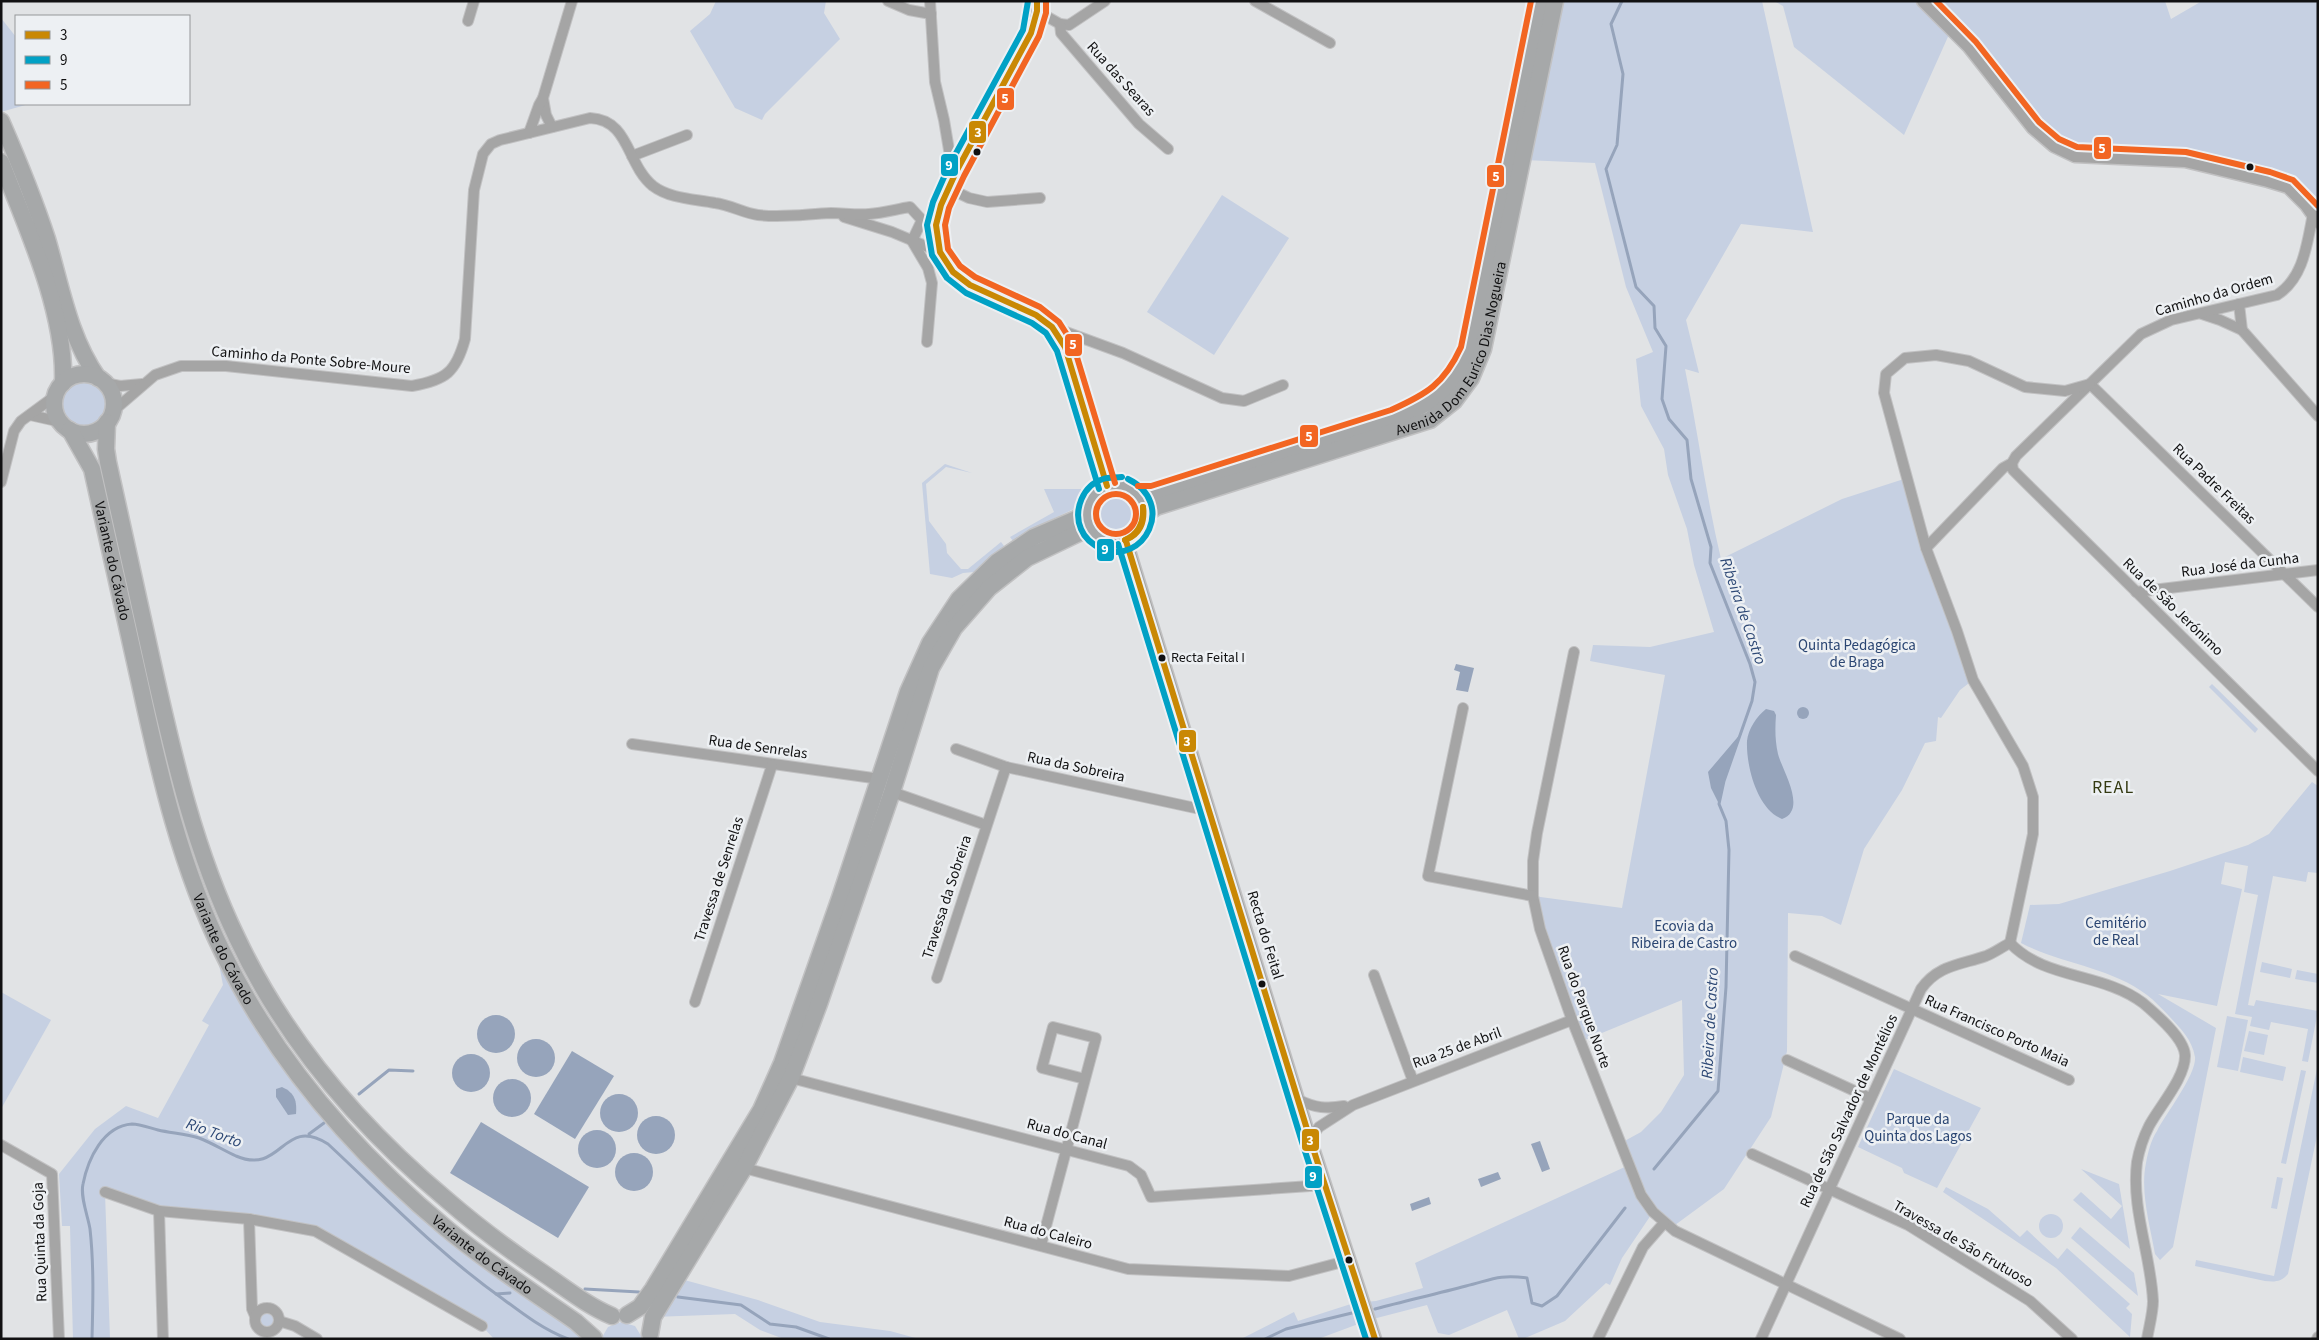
<svg xmlns="http://www.w3.org/2000/svg" width="2319" height="1340" font-family="'Source Sans 3',sans-serif">
<style>
.green{fill:#c6d0e2}
.water{fill:#96a4bb}
.lines{fill:none;stroke-linecap:round;stroke-linejoin:round}
.stream{stroke:#96a4bb;stroke-width:3}
.minor-casing{stroke:#c1c1c2;stroke-width:12}
.tertiary-casing{stroke:#c1c1c2;stroke-width:15}
.primary-casing{stroke:#c1c1c2;stroke-width:19}
.minor{stroke:#a5a5a5;stroke-width:10}
.tertiary{stroke:#a5a5a5;stroke-width:12}
.primary{stroke:#a6a8a9;stroke-width:16}
.bus-1-casing{stroke:#edf0f3;stroke-width:10}
.bus-2-casing{stroke:#edf0f3;stroke-width:10}
.bus-3-casing{stroke:#edf0f3;stroke-width:10}
.bus-1{stroke:#c98804;stroke-width:6}
.bus-2{stroke:#01a1c5;stroke-width:6}
.bus-3{stroke:#f26522;stroke-width:6}
.bus-dot{fill:#111112;stroke:#edf0f3;stroke-width:2}
.labels{text-anchor:middle;dominant-baseline:central;stroke-width:5;stroke-linejoin:round;paint-order:stroke}
.bus-label{font-size:14px;fill:#111112;stroke:#edf0f3;text-anchor:start}
.street-label{font-size:15px;fill:#111112;stroke:#edf0f3}
.park-label{font-size:15px;fill:#2a4572;stroke:#edf0f3}
.water-label{font-size:16px;font-style:italic;fill:#2d4875;stroke:#edf0f3}
.quarter-label{font-size:18px;letter-spacing:1px;fill:#343a12;stroke:#edf0f3}
.line-badge{stroke:#edf0f3;stroke-width:2}
.badge-label{font-size:14px;text-anchor:middle;font-weight:bold;fill:#fff}
</style>
<rect width="100%" height="100%" fill="#e1e3e5"/>
<g class="green">
<path d="M716,1H826L824,13L840,39L765,114L762,120L735,108L690,31L710,14Z"/>
<path d="M1555,1H1762L1813,232L1741,224L1686,320L1699,373L1685,369C1698,432 1706,496 1721,559L1842,499L1907,478L1973,680L1960,690L1941,718L1938,717L1936,741L1925,743L1902,790L1864,849L1841,925L1822,916L1788,913L1787,1051L1771,1117L1724,1189L1671,1228L1653,1212L1622,1258L1610,1285L1606,1283L1565,1321L1523,1339H1519L1507,1310L1449,1335L1438,1333L1427,1305L1369,1320L1318,1339H1241L1294,1312L1298,1321L1354,1303L1376,1301L1423,1288L1415,1263L1627,1166L1619,1144L1641,1132L1661,1112L1684,1075L1682,1000L1580,1042L1533,896L1622,908L1665,675L1590,661L1593,645L1650,647L1714,632L1694,565L1687,529L1668,475L1664,449L1641,406L1636,359L1653,352L1626,287L1595,163L1522,160Z"/>
<path d="M1774,1H1923L1941,18L1942,1H2165L2171,19L2202,1H2318V222L2288,187L2239,172L2101,158L2054,146L1951,30L1904,135L1794,47L1783,6Z"/>
<path d="M1,18L16,37V104H29L1,112Z"/>
<path d="M1222,195L1289,238L1214,355L1147,312Z"/>
<circle cx="84" cy="404" r="24"/>
<path d="M945,464L972,473L946,467L926,484L929,521L946,544L947,553L961,569H968L1001,542L1004,546L974,572L963,573L952,578L930,574L922,483Z"/>
<path d="M1044,489H1081L1084,499L1078,507L1038,526L1013,541L1010,537L1054,512Z"/>
<circle cx="1117" cy="512" r="19"/>
<path d="M2212,684L2258,729L2255,733L2209,687Z"/>
<path d="M2312,782L2318,786V873L2308,872L2306,882L2273,876L2248,1005L2254,1006L2256,1000L2318,1011L2308,1062L2302,1061L2308,1029L2271,1022L2269,1030L2250,1026L2252,1017L2235,1014L2258,895L2244,892L2248,866L2225,862L2221,884L2242,889L2217,1006L2158,994L2216,1028L2173,1247L2160,1260L2155,1254C2150,1225 2140,1192 2146,1163C2148,1152 2151,1140 2157,1131C2165,1115 2197,1074 2195,1057C2192,1039 2180,1028 2169,1016C2162,1009 2155,1001 2147,995C2110,967 2061,964 2021,943L2030,905L2059,904L2170,871L2248,845L2269,834Z"/>
<path d="M217,954L380,1167L594,1339H494L482,1326L315,1231L159,1211L105,1192L110,1339H73L70,1226H62L59,1174L95,1129L126,1106L158,1118L209,1025L202,1021L223,985Z"/>
<path d="M2262,962L2292,969L2290,978L2260,972Z"/>
<path d="M2297,970L2318,974V983L2295,979Z"/>
<path d="M1,992L51,1020L1,1109Z"/>
<path d="M2227,1016L2248,1020L2238,1071L2217,1067Z"/>
<path d="M2249,1031L2268,1035L2264,1055L2244,1051Z"/>
<path d="M2243,1057L2286,1067L2283,1081L2240,1072Z"/>
<path d="M2318,1064V1131L2288,1274C2281,1282 2275,1282 2265,1281L2195,1266L2196,1260L2274,1276Z"/>
<path d="M1894,1069L1981,1108L1937,1188L1904,1173L1902,1168L1858,1147Z"/>
<path d="M2301,1070L2306,1071L2286,1164L2281,1163Z"/>
<path d="M2081,1169L2119,1184L2130,1249L2073,1200L2081,1192L2111,1219L2122,1206Z"/>
<path d="M2277,1177L2283,1178L2277,1209L2271,1208Z"/>
<path d="M1946,1187L1988,1209L2020,1237L2027,1230L2058,1259L2067,1248L2130,1304L2126,1308L2132,1314L2130,1337L2056,1268L1943,1192Z"/>
<circle cx="2051" cy="1226" r="12"/>
<path d="M2080,1227L2134,1273L2138,1296L2071,1238Z"/>
<path d="M677,1278L758,1300L820,1322L890,1331L919,1339H784L760,1330L735,1314L653,1317Z"/>
<circle cx="267" cy="1320" r="8"/>
<path d="M621,1322L635,1326L643,1339H601L608,1327Z"/>
</g>
<g class="water">
<path d="M1456,664L1474,668L1468,692L1456,690L1460,672L1454,670Z"/>
<circle cx="1803" cy="713" r="6"/>
<path d="M1766,709L1774,711L1776,715C1775,728 1775,741 1778,754C1782,770 1808,810 1782,819C1757,809 1746,766 1747,741C1748,729 1757,716 1766,709Z"/>
<path d="M1742,732L1724,781L1719,804L1711,788L1708,772Z"/>
<circle cx="496" cy="1034" r="19"/>
<circle cx="536" cy="1058" r="19"/>
<path d="M572,1051L614,1076L575,1139L534,1114Z"/>
<circle cx="471" cy="1073" r="19"/>
<circle cx="512" cy="1098" r="19"/>
<path d="M282,1087C295,1093 297,1101 296,1114L288,1115L276,1097V1089Z"/>
<circle cx="619" cy="1113" r="19"/>
<circle cx="656" cy="1135" r="19"/>
<path d="M481,1122L589,1187L558,1238L450,1173Z"/>
<circle cx="597" cy="1149" r="19"/>
<path d="M1540,1141L1550,1169L1542,1172L1531,1144Z"/>
<circle cx="634" cy="1172" r="19"/>
<path d="M1498,1172L1501,1179L1481,1187L1478,1179Z"/>
<path d="M1429,1197L1431,1204L1412,1211L1410,1204Z"/>
</g>
<g class="lines">
<g class="stream">
<path d="M1622,1L1611,24L1623,74L1617,145L1606,169L1636,287L1654,306L1655,328L1666,346L1662,399L1669,419L1687,440L1691,479L1711,547L1710,563L1750,664L1755,682L1752,701L1724,781L1719,804L1726,821L1729,850L1726,987L1718,1091L1654,1169"/>
<path d="M359,1094L389,1070L413,1071"/>
<path d="M309,1134L324,1123"/>
<path d="M585,1289L639,1292"/>
<path d="M496,1294L510,1293"/>
<path d="M678,1297L741,1305L770,1324L796,1327L829,1339"/>
<path d="M1375,1309C1405,1301 1436,1294 1466,1286C1491,1280 1499,1274 1527,1278L1532,1303L1542,1306L1557,1296L1625,1208"/>
<path d="M92,1339C93,1303 94,1265 90,1229C88,1216 80,1197 83,1184C88,1159 103,1126 132,1124C140,1124 150,1128 158,1130C171,1133 186,1134 199,1138C212,1143 223,1150 236,1156C283,1176 282,1115 328,1144C386,1198 438,1253 503,1299C523,1314 544,1330 568,1339"/>
<path d="M1265,1339L1286,1329L1356,1312"/>
</g>
<g class="minor-casing">
<g id="minor">
<path d="M888,1L909,10L931,14"/>
<path d="M930,1L935,82L944,120L949,150L956,172"/>
<path d="M1255,1L1330,43"/>
<path d="M1037,11L1060,24L1069,25L1105,1"/>
<path d="M468,21L474,1"/>
<path d="M1060,24L1061,33L1139,124L1168,149"/>
<path d="M543,98L546,115L552,127"/>
<path d="M529,133L539,105L543,98L572,1"/>
<path d="M632,156L687,135"/>
<path d="M948,188L969,198L987,202L1040,198"/>
<path d="M844,217L892,232L940,252"/>
<path d="M2239,304L2242,330L2318,416"/>
<path d="M2202,314L2220,320L2242,330"/>
<path d="M1052,327L1123,353L1222,398L1244,401L1283,385"/>
<path d="M105,383L120,386L142,384"/>
<path d="M2090,384L2318,607"/>
<path d="M112,412L155,375L181,366H226L412,386C446,380 456,372 465,339L474,190L483,154L491,144L500,140L590,118C630,120 626,164 653,186C670,199 695,199 715,203C731,205 743,213 758,215C783,218 806,214 831,213C843,213 856,215 869,214C883,213 897,209 910,207L922,220L912,241L928,268L932,283L927,342"/>
<path d="M30,415L61,422"/>
<path d="M2012,463L2013,470L2025,482L2318,771"/>
<path d="M1,482L14,431L21,421L55,396"/>
<path d="M1926,548L2003,468L2012,463L2016,456L2141,334L2171,320L2277,295C2304,278 2307,243 2313,214"/>
<path d="M2136,592L2318,570"/>
<path d="M1574,652L1537,833L1533,861V896L1540,929L1572,1020L1641,1195L1653,1212L1675,1231L1900,1339"/>
<path d="M1463,708L1428,876L1533,896"/>
<path d="M632,744L880,779"/>
<path d="M956,749L1006,767"/>
<path d="M892,792L986,825"/>
<path d="M2010,943L2033,834V797L2023,766L1973,680L1957,631L1926,548L1884,393L1886,374L1905,358L1936,355L1969,361L2025,387L2065,391L2090,384"/>
<path d="M2010,943C2045,980 2102,972 2143,1003C2156,1014 2184,1038 2185,1055C2186,1077 2159,1107 2149,1126C2144,1136 2139,1151 2137,1162C2131,1209 2151,1255 2153,1301C2153,1313 2149,1327 2147,1339"/>
<path d="M1795,956L2069,1080"/>
<path d="M1374,975L1413,1081"/>
<path d="M937,978L1006,767L1209,811"/>
<path d="M695,1002L772,765"/>
<path d="M1787,1060L1870,1098"/>
<path d="M791,1078L1129,1166L1141,1175L1151,1197L1325,1185"/>
<path d="M1299,1100C1315,1108 1327,1109 1344,1106"/>
<path d="M1310,1139L1319,1127L1353,1105L1572,1020"/>
<path d="M1,1145L52,1174L59,1339"/>
<path d="M1752,1154L1908,1225L2030,1301L2072,1339"/>
<path d="M744,1168L1128,1269L1289,1276L1350,1260"/>
<path d="M105,1192L159,1211L249,1219L315,1231L482,1326"/>
<path d="M159,1211L163,1339"/>
<path d="M249,1219L252,1309L255,1316"/>
<path d="M1041,1245L1096,1038L1053,1027L1042,1068L1085,1079"/>
<circle cx="267" cy="1320" r="12"/>
<path d="M279,1321L295,1326L317,1339"/>
<path d="M1598,1339L1643,1247L1664,1223"/>
<path d="M1761,1339L1921,989C1938,965 1960,965 1986,956C1994,953 2002,947 2010,943"/>
<path d="M2317,1339L2318,1337"/>
</g>
</g>
<g class="tertiary-casing">
<g id="tertiary">
<path d="M1037,1V11L1031,33L956,172L941,205L936,225L940,252L953,272L970,285L1036,315L1052,327L1065,347L1107,486"/>
<path d="M1923,1L1969,47L2033,128L2054,146L2075,156L2185,161L2268,181L2288,187L2306,205L2318,222"/>
<path d="M1126,541L1310,1139L1375,1339"/>
</g>
</g>
<g class="primary-casing">
<g id="primary">
<path d="M1,121C18,160 34,199 47,239C61,286 69,337 98,378"/>
<path d="M1,162C27,228 66,313 63,383"/>
<circle cx="84" cy="404" r="30"/>
<path d="M107,422L106,449L108,462C123,530 138,598 153,665C174,759 195,851 237,938C285,1040 361,1128 447,1200C478,1227 512,1252 546,1275C568,1290 588,1306 612,1316"/>
<path id="s1" d="M70,430L92,469C108,541 124,613 140,684C160,776 181,868 223,953C275,1060 356,1153 447,1229C488,1263 533,1292 576,1322L594,1338"/>
<circle cx="1116" cy="514" r="29"/>
<path d="M1138,495H1152L1394,418C1435,401 1451,393 1469,350L1540,1"/>
<path id="s2" d="M1144,515L1156,507L1430,420L1454,401L1471,378L1483,349L1555,1"/>
<path d="M627,1315L640,1307L653,1289L761,1110L782,1063L840,898L908,692L930,643L959,599L997,562L1034,537L1076,519L1087,512"/>
<path d="M650,1334L653,1317L744,1168L791,1078L819,1004L892,792L931,668L954,628L989,588L1027,558L1081,532H1093"/>
</g>
</g>
<use href="#minor" class="minor"/>
<use href="#tertiary" class="tertiary"/>
<use href="#primary" class="primary"/>
<g class="bus-1-casing">
<g id="bus-1">
<path d="M1037,1V11L1031,33L956,172L941,205L936,225L940,252L953,272L970,285L1036,315L1052,327L1065,347L1107,486"/>
<path d="M1125,540C1139,534 1144,522 1143,507"/>
<path d="M1125,540C1140,535 1145,522 1143,507"/>
<path d="M1126,541L1310,1139L1375,1339"/>
</g>
</g>
<g class="bus-2-casing">
<g id="bus-2">
<path d="M1028,1L1023,30L948,168L933,202L927,225L932,255L947,278L966,293L1032,323L1046,333L1057,351L1099,489"/>
<path d="M1122,477C1116,478 1109,477 1103,479C1083,485 1073,510 1081,529C1085,539 1093,545 1102,549C1144,566 1177,503 1128,479"/>
<path d="M1118,544L1302,1142L1366,1339"/>
</g>
</g>
<g class="bus-3-casing">
<g id="bus-3">
<path d="M1046,1V13L1039,36L964,176L949,208L945,225L948,249L960,266L975,277L1040,307L1059,322L1073,344L1115,483"/>
<path d="M1936,1L1976,42L2039,122L2059,139L2077,147L2186,152L2270,172L2293,180L2318,206"/>
<path d="M1138,486H1151L1391,410C1427,394 1444,384 1461,347L1531,1"/>
<circle cx="1116" cy="514" r="20"/>
</g>
</g>
<use href="#bus-1" class="bus-1"/>
<use href="#bus-2" class="bus-2"/>
<use href="#bus-3" class="bus-3"/>
</g>
<g class="bus-dot">
<circle cx="977" cy="152" r="4.5"/>
<circle cx="2250" cy="167" r="4.5"/>
<circle cx="1162" cy="658" r="4.5"/>
<circle cx="1262" cy="984" r="4.5"/>
<circle cx="1349" cy="1260" r="4.5"/>
</g>
<g class="labels">
<g class="bus-label">
<text x="1171" y="658">Recta Feital I</text>
</g>
<g class="street-label">
<text transform="translate(1121 79) rotate(48)">Rua das Searas</text>
<text transform="translate(2214 295) rotate(-16)">Caminho da Ordem</text>
<text stroke="none"><textPath href="#s2" startOffset="374">Avenida Dom Eurico Dias Nogueira</textPath></text>
<text transform="translate(311 360) rotate(5)">Caminho da Ponte Sobre-Moure</text>
<text transform="translate(2214 484) rotate(44)">Rua Padre Freitas</text>
<text stroke="none"><textPath href="#s1" startOffset="139">Variante do Cávado</textPath></text>
<text transform="translate(2240 565) rotate(-7)">Rua José da Cunha</text>
<text transform="translate(2173 607) rotate(44)">Rua de São Jerónimo</text>
<text transform="translate(758 747) rotate(8)">Rua de Senrelas</text>
<text transform="translate(1076 767) rotate(12)">Rua da Sobreira</text>
<text transform="translate(719 879) rotate(-72)">Travessa de Senrelas</text>
<text transform="translate(947 897) rotate(-72)">Travessa da Sobreira</text>
<text transform="translate(1265 935) rotate(73)">Recta do Feital</text>
<text stroke="none"><textPath href="#s1" startOffset="544">Variante do Cávado</textPath></text>
<text transform="translate(1584 1007) rotate(70)">Rua do Parque Norte</text>
<text transform="translate(1997 1031) rotate(24)">Rua Francisco Porto Maia</text>
<text transform="translate(1457 1048) rotate(-20)">Rua 25 de Abril</text>
<text transform="translate(1849 1111) rotate(-65)">Rua de São Salvador de Montélios</text>
<text transform="translate(1067 1134) rotate(15)">Rua do Canal</text>
<text transform="translate(1048 1233) rotate(15)">Rua do Caleiro</text>
<text transform="translate(40 1242) rotate(-92)">Rua Quinta da Goja</text>
<text transform="translate(1963 1244) rotate(30)">Travessa de São Frutuoso</text>
<text stroke="none"><textPath href="#s1" startOffset="949">Variante do Cávado</textPath></text>
</g>
<g class="park-label">
<text x="1857" y="645">Quinta Pedagógica<tspan x="1857" dy="17">de Braga</tspan></text>
<text x="2116" y="923">Cemitério<tspan x="2116" dy="17">de Real</tspan></text>
<text x="1684" y="926">Ecovia da<tspan x="1684" dy="17">Ribeira de Castro</tspan></text>
<text x="1918" y="1119">Parque da<tspan x="1918" dy="17">Quinta dos Lagos</tspan></text>
</g>
<g class="water-label">
<text transform="translate(1743 611) rotate(71)">Ribeira de Castro</text>
<text transform="translate(1710 1023) rotate(-87)">Ribeira de Castro</text>
<text transform="translate(214 1133) rotate(20)">Rio Torto</text>
</g>
<g class="quarter-label">
<text x="2113" y="787">REAL</text>
</g>
</g>
<g class="line-badge">
<rect x="996" y="87" width="19" height="24" rx="5" fill="#f26522"/>
<rect x="968" y="120" width="19" height="24" rx="5" fill="#c98804"/>
<rect x="2093" y="136" width="19" height="24" rx="5" fill="#f26522"/>
<rect x="940" y="153" width="19" height="24" rx="5" fill="#01a1c5"/>
<rect x="1486" y="164" width="19" height="24" rx="5" fill="#f26522"/>
<rect x="1064" y="333" width="19" height="24" rx="5" fill="#f26522"/>
<rect x="1299" y="424" width="20" height="24" rx="5" fill="#f26522"/>
<rect x="1096" y="538" width="19" height="24" rx="5" fill="#01a1c5"/>
<rect x="1178" y="729" width="19" height="24" rx="5" fill="#c98804"/>
<rect x="1301" y="1128" width="19" height="24" rx="5" fill="#c98804"/>
<rect x="1304" y="1165" width="19" height="24" rx="5" fill="#01a1c5"/>
</g>
<g class="badge-label">
<text x="1005" y="103">5</text>
<text x="978" y="137">3</text>
<text x="2102" y="153">5</text>
<text x="949" y="170">9</text>
<text x="1496" y="181">5</text>
<text x="1073" y="349">5</text>
<text x="1309" y="441">5</text>
<text x="1105" y="554">9</text>
<text x="1187" y="746">3</text>
<text x="1310" y="1145">3</text>
<text x="1313" y="1181">9</text>
</g>
<rect width="2319" height="1340" fill="none" stroke="#111112" stroke-width="5"/>
<rect x="15" y="15" width="175" height="90" fill="#edf0f3" stroke="#959799"/>
<rect x="25" y="31" width="25" height="8" fill="#c98804" stroke="#959799"/>
<text x="60" y="40" font-size="15" fill="#111112">3</text>
<rect x="25" y="56" width="25" height="8" fill="#01a1c5" stroke="#959799"/>
<text x="60" y="65" font-size="15" fill="#111112">9</text>
<rect x="25" y="81" width="25" height="8" fill="#f26522" stroke="#959799"/>
<text x="60" y="90" font-size="15" fill="#111112">5</text>
</svg>
